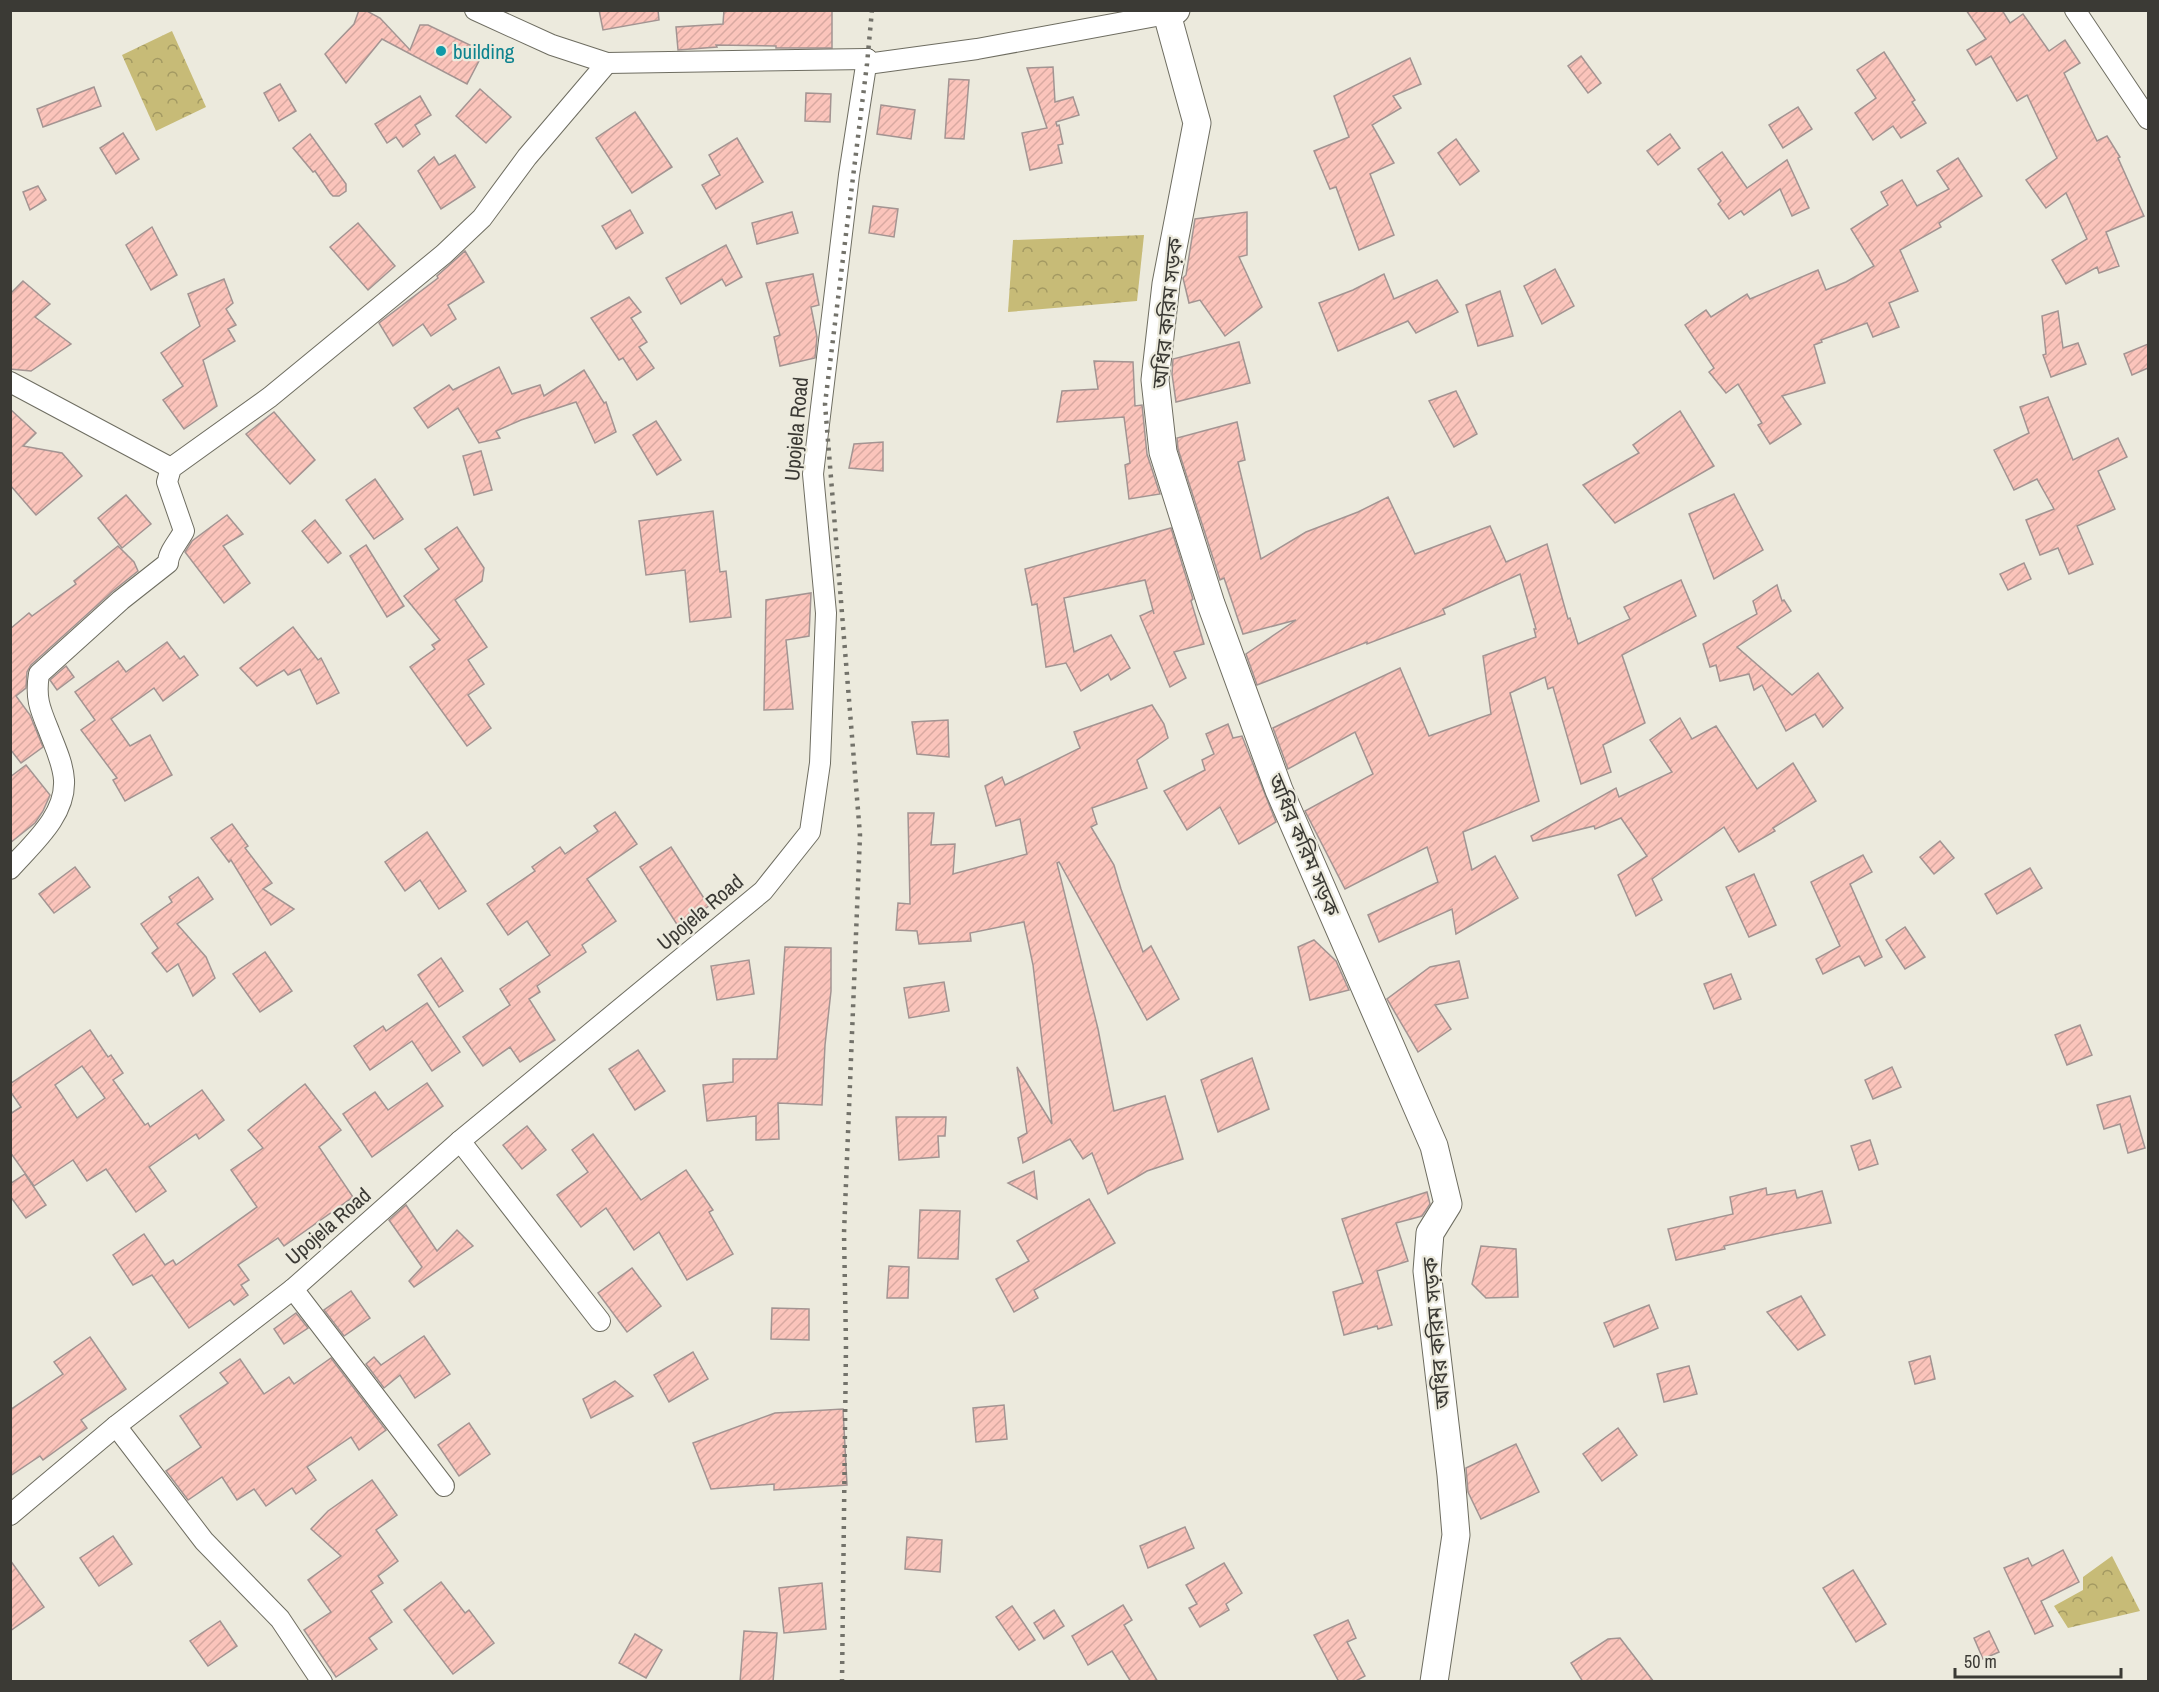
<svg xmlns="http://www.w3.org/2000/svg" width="2159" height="1692" font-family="'Archivo Narrow','Noto Sans Bengali',sans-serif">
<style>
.park{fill:url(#park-crowns)}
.building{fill:url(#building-hatch);stroke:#a39492;stroke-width:1.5;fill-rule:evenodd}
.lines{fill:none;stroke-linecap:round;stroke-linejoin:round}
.minor-casing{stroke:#6e6d61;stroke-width:22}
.secondary-casing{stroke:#6e6d61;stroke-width:29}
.minor{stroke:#fff;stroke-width:20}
.secondary{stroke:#fff;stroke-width:27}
.rail{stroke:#73726a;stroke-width:4.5;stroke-dasharray:3 6;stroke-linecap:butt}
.culture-dot{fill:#0f9aa8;stroke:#eceadd;stroke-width:2}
.labels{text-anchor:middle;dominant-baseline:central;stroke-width:4.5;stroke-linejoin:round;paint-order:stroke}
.culture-label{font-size:21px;fill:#0d838f;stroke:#eceadd;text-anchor:start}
.street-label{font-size:21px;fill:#3b3a35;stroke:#eceadd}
</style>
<defs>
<pattern id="park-crowns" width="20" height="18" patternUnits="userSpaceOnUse" patternTransform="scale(1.5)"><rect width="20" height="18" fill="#c7bb77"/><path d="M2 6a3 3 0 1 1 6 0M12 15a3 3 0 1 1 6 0" fill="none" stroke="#a39962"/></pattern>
<pattern id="building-hatch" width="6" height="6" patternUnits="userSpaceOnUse" patternTransform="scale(1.5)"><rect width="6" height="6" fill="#fbc4bb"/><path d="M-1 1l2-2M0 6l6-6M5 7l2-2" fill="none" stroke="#d8a9a1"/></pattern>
</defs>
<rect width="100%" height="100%" fill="#eceadd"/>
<g class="park">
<path d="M172,31L206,107L156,131L122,55Z"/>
<path d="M1144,235L1137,301L1008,312L1013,240Z"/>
<path d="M2112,1556L2140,1611L2068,1628L2054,1606L2083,1590V1577Z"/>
</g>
<g class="building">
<path d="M359,10H365L380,18L410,50L420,25H428L470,45L468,49L481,57L467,84L382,39L346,83L325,54L354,24Z"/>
<path d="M599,10H658L659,20L603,30Z"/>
<path d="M724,10H832V48H776V46L716,45L717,47L678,50L676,27L723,24Z"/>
<path d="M1966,10H2002L2010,23L2023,14L2049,51L2065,40L2080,63L2064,73L2097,141L2107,136L2120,157L2118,158L2144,216L2106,232L2119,266L2099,273L2097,267L2066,284L2052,260L2087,239L2066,193L2046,208L2026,180L2057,158L2027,95L2017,101L1991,56L1976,65L1967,50L1986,39Z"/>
<path d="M1884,52L1915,100L1912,102L1926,123L1901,138L1893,126L1873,140L1855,113L1876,98L1857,70Z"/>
<path d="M1581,56L1601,83L1588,93L1568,66Z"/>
<path d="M1410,58L1421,84L1393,96L1401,108L1372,125L1394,163L1370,174L1394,235L1359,250L1336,187L1330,189L1314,151L1349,137L1334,96Z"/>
<path d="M1053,67L1055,102L1073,97L1079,115L1056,122L1057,126L1059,125L1063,144L1058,145L1062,163L1030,170L1022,133L1047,128L1027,68Z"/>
<path d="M949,79L969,80L964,139L945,138Z"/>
<path d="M280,84L296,111L279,121L264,93Z"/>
<path d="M94,87L101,106L43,127L37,109Z"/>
<path d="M480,89L511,117L486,143L456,116Z"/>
<path d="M806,93L831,94L830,122L805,121Z"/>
<path d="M420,96L431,115L415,125L420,134L403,147L396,137L387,143L375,124Z"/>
<path d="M881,105L915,110L911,139L877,134Z"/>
<path d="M1798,107L1812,129L1783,148L1769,125Z"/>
<path d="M635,112L672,167L632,193L596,138Z"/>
<path d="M123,133L139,159L116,174L100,148Z"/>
<path d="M310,134L346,184V191L339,196H333L330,193L315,171L313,172L293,148Z"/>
<path d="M1670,134L1680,148L1658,165L1647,151Z"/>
<path d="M737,138L763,182L716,209L702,185L720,175L709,155Z"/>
<path d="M1456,139L1479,171L1460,185L1438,153Z"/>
<path d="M1722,152L1747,188L1787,160L1809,208L1792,216L1780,189L1744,215L1741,211L1729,219L1718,204L1721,201L1698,169Z"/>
<path d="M455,155L475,187L441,209L418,171L434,157L439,165Z"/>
<path d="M1958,158L1982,196L1939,223L1941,227L1900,250L1918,291L1889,303L1899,327L1873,337L1867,323L1821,340L1822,342L1814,345L1825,383L1782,396L1801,424L1770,444L1758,425L1762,423L1738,384L1726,393L1709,372L1714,368L1685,325L1706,310L1711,317L1747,294L1750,299L1818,270L1826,290L1846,282L1874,266L1851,229L1888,205L1881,192L1902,180L1917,206L1949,189L1937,171Z"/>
<path d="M38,186L46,200L30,210L23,192Z"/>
<path d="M873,206L898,209L894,237L869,233Z"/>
<path d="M630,210L643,233L616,249L602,226Z"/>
<path d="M792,212L798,233L757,244L752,223Z"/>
<path d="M1247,212V255L1239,257L1262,307L1225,336L1200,300L1189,303L1183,278L1186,275L1195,219Z"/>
<path d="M358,223L395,266L368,290L330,247Z"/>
<path d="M152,227L177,275L151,290L126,245Z"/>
<path d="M726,245L742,277L726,286L722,279L681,304L666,278Z"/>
<path d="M465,251L484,282L448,305L456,319L431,336L423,324L393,346L379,323L438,278L437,276Z"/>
<path d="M1555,269L1574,306L1542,324L1524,286Z"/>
<path d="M813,274L819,305L811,307L817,337L815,358L780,366L774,337L780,335L766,283Z"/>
<path d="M1384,274L1394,299L1437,280L1458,312L1416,333L1408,321L1338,351L1319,303L1353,290Z"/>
<path d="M224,279L233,303L226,309L236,325L228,329L235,341L203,360L217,406L184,429L163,400L183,386L161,353L200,326L188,294Z"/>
<path d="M23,281L50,304L35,317L71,344L31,371L10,369V294Z"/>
<path d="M1500,291L1513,336L1478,346L1466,305Z"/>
<path d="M629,297L641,312L631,318L647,342L639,347L654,368L637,380L623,358L619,360L591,318Z"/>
<path d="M2058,311L2063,348L2078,343L2086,364L2051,377L2043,355L2046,354L2042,316Z"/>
<path d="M1239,342L1250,383L1176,402L1172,374L1173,359Z"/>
<path d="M2148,344V368L2132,375L2124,354Z"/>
<path d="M1094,361L1133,362L1135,406L1142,405L1147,454L1160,494L1129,499L1125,465L1130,463L1124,417L1057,422L1062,391L1098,389Z"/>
<path d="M499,367L512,394L540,385L544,396L584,370L604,403L606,402L616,432L595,443L576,402L521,420L496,431L500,438L479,443L458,408L428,428L414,408L449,385L453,390Z"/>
<path d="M1456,391L1477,434L1454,447L1429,401Z"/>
<path d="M2048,397L2073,460L2118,438L2127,457L2098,471L2115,509L2077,526L2093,564L2069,574L2058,548L2040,555L2026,520L2054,509L2037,479L2014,490L1994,450L2029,433L2020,407Z"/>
<path d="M10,409L36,433L23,446L62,453L82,476L36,515L10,485Z"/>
<path d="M1680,411L1714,466L1615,523L1583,485L1639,453L1633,445Z"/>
<path d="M274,412L315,460L290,484L246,434Z"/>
<path d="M656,421L681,460L657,475L633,435Z"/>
<path d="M1237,422L1245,460L1238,462L1261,559L1306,532L1358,512L1388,497L1415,554L1490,526L1506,562L1547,544L1568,619L1570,618L1578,644L1630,619L1624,607L1681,580L1696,616L1622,655L1645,723L1603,745L1611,772L1581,784L1553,687L1548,689L1545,677L1510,693L1539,801L1463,832L1472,870L1495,856L1518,898L1456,934L1452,909L1379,942L1368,915L1438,882L1427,847L1345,889L1305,811L1373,774L1355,732L1288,769L1273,728L1400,668L1429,736L1491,714L1483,656L1536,637L1534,629H1536L1520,574L1443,609L1445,614L1367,644V642L1257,685L1246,654L1296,620L1243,634L1224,578L1220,580L1178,449L1177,438Z"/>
<path d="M883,442V471L849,468L854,444Z"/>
<path d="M481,451L492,490L474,495L463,456Z"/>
<path d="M375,479L403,519L374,539L346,500Z"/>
<path d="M1734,494L1763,550L1714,579L1689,514Z"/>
<path d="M126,495L151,524L122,548L98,518Z"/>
<path d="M713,511L720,572L726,571L731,617L690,622L685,570L646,575L639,521Z"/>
<path d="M227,515L243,534L223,546L250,583L224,603L185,552L192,541Z"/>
<path d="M315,520L341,553L328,563L302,531Z"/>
<path d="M457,527L484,568L482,581L455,600L487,647L468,660L484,684L468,695L491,728L467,746L410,667L435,649L432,645L440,640L404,596L439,569L425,549Z"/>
<path d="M1171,528L1193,599L1191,601L1204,644L1174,652L1186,678L1170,687L1140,616L1153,610L1154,614L1145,580L1064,598L1074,652L1111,635L1130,668L1111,680L1108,674L1081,691L1066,663L1046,667L1037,604L1032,605L1025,569Z"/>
<path d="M366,545L404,606L387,617L350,556Z"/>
<path d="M118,546L134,562L138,571L113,591L31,665L27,672L26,688L16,696L30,715L43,747L21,763L10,749V629L29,613L32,616L76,584L74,581Z"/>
<path d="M2024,563L2031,579L2008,590L2000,574Z"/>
<path d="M1777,585L1782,601L1784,600L1791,611L1737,647L1792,695L1818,673L1843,708L1823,727L1815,714L1786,731L1762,685L1754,690L1749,674L1720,681L1716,665L1710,667L1703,644L1757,614L1753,601Z"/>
<path d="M811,593L809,636L786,640L793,709L764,710L766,600Z"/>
<path d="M293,627L318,660L321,658L339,693L317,704L300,669L288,675L284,670L257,686L240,668Z"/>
<path d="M167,642L180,659L184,656L198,675L163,701L154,688L111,719L130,746L150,735L172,775L125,801L113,780L117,778L81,730L95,720L75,692L118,661L126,672Z"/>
<path d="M66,666L74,677L57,690L50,680Z"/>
<path d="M1152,705L1164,724L1168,738L1137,760L1147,788L1092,808L1097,824L1091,827L1114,865L1121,889L1143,952L1151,946L1179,999L1147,1020L1059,862L1057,863L1098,1029L1114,1111L1165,1096L1183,1159L1147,1171L1108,1194L1092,1153L1083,1159L1070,1139L1023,1163L1018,1138L1027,1133L1017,1067L1052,1124L1033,965L1024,922L970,933L971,941L919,944L917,931L896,930L898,903L910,904L908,813H934L931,845L955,844L953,874L1027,854L1020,819L996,826L985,786L1002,777L1005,785L1080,748L1074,732Z"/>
<path d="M1680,718L1692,739L1716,726L1757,789L1793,763L1816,801L1773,828L1775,831L1739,852L1724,827L1652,879L1662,900L1636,916L1618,875L1647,856L1621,818L1595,829L1594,826L1533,841L1531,836L1616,788L1619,797L1672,772L1650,740Z"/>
<path d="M948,720L949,757L917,754L912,722Z"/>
<path d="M1228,724L1233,738L1242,736L1276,822L1239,844L1220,807L1187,830L1164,791L1205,770L1202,760L1214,754L1206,734Z"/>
<path d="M26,765L50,795L43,811L35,823L10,843V777Z"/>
<path d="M615,812L637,844L587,879L616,921L582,945L586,952L537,986L540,992L529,999L555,1040L520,1062L510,1047L483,1066L463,1037L510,1005L500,989L550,955L527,921L508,935L487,904L535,871L532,867L560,847L565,854L598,831L594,826Z"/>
<path d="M232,824L248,846L245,848L272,883L263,889L294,909L271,925L231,860L229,862L211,838Z"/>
<path d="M427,832L466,891L439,909L420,880L405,891L385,862Z"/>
<path d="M1940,841L1954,858L1934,874L1920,857Z"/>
<path d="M671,847L709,906L678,926L640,867Z"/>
<path d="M1863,855L1872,872L1850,884L1882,957L1865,966L1859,956L1823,974L1816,959L1840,946L1811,882Z"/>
<path d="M75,867L90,887L54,913L39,894Z"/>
<path d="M2030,868L2042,888L1997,914L1985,894Z"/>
<path d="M1754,874L1776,925L1749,937L1726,887Z"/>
<path d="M198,877L213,899L177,924L206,957L215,978L193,996L178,964L167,972L152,953L158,948L141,924L172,902L169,897Z"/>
<path d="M1905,927L1925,957L1905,969L1886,940Z"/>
<path d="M1314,940L1336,961L1349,990L1310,1000L1298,947Z"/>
<path d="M785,947L831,948V991L825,1045L822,1105L778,1103L779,1139L756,1140V1116L707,1121L703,1085L733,1082V1059H777Z"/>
<path d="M265,952L292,991L260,1012L233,974Z"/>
<path d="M441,958L463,991L439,1007L418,975Z"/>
<path d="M749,960L754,994L717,1000L711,966Z"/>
<path d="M1459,961L1468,998L1435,1005L1451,1029L1418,1052L1387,999L1430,967Z"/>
<path d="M1731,974L1741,999L1714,1009L1704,984Z"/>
<path d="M944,982L949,1011L909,1018L904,988Z"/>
<path d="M427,1003L460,1052L432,1071L412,1041L370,1070L354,1046L383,1026L386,1031Z"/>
<path d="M2080,1025L2092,1055L2067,1065L2055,1035Z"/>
<path d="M90,1030L108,1057L111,1055L123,1073L113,1080L145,1125L148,1123L150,1127L202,1090L224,1120L199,1139L196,1134L149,1167L166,1191L136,1212L106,1169L87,1181L73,1160L34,1186L10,1152V1114L21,1107L10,1091V1084ZM82,1066L105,1098L77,1118L55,1085Z"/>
<path d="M638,1050L665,1091L635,1110L609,1069Z"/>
<path d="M1252,1058L1269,1109L1218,1132L1201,1080Z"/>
<path d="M1892,1067L1901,1087L1873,1099L1865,1080Z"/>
<path d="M427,1083L443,1106L372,1157L343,1114L375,1092L388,1110Z"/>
<path d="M305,1084L341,1130L319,1147L353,1197L284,1246L278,1238L238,1265L249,1280L241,1285L248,1295L234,1305L230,1300L189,1328L152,1275L133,1285L113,1255L144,1234L165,1265L173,1260L176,1265L257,1207L231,1170L263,1148L248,1130Z"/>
<path d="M2130,1096L2145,1148L2128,1153L2120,1124L2104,1129L2097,1105Z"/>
<path d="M896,1117H946L945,1136H938L939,1157L899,1160Z"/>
<path d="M527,1126L546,1150L522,1169L503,1145Z"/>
<path d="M593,1134L641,1200L686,1170L713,1210L709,1212L733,1254L687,1280L659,1232L634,1250L606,1208L581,1227L557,1195L588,1172L572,1150Z"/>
<path d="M1870,1140L1878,1164L1859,1170L1851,1146Z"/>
<path d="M1034,1171L1037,1199L1008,1183Z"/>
<path d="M25,1174L46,1205L26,1218L10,1196V1184Z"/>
<path d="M1766,1188L1767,1195L1795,1190L1797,1198L1822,1191L1831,1223L1776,1234L1724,1246L1725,1249L1676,1260L1668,1229L1733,1214L1730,1197Z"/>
<path d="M1427,1192L1430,1204L1422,1216L1396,1223L1408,1261L1377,1271L1392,1325L1378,1329L1377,1326L1344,1335L1333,1292L1363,1283L1342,1219Z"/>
<path d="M1089,1199L1115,1243L1034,1290L1038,1298L1014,1312L996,1279L1029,1261L1017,1241Z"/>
<path d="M406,1205L437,1251L457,1230L473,1246L414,1287L409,1281L422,1267L389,1220Z"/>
<path d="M920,1210L960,1211L958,1259L918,1258Z"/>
<path d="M1481,1246L1516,1249L1518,1297L1486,1298L1472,1284Z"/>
<path d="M889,1266L909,1267L908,1298H887Z"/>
<path d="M632,1268L661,1306L627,1332L598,1293Z"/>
<path d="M351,1291L370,1318L344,1336L324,1310Z"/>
<path d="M1801,1296L1825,1335L1798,1350L1767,1312Z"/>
<path d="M1649,1305L1658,1328L1614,1347L1604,1323Z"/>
<path d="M772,1308L809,1309V1340L771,1339Z"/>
<path d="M296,1313L308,1328L284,1344L274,1329Z"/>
<path d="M424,1336L450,1374L415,1398L400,1375L384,1388L366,1364L374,1357L381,1365Z"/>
<path d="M90,1337L126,1389L81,1420L87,1428L43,1460L40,1456L10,1476V1410L63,1374L54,1362Z"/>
<path d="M693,1352L708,1379L669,1402L654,1375Z"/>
<path d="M1930,1356L1935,1379L1915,1384L1909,1362Z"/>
<path d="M331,1358L386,1430L359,1450L351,1437L307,1467L316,1480L296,1494L292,1488L266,1506L254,1489L237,1500L222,1477L188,1500L166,1471L201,1447L180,1416L228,1383L220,1373L240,1359L264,1394L289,1377L294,1384Z"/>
<path d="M1689,1366L1697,1394L1664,1402L1657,1374Z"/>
<path d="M615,1381L633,1396L591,1418L583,1399Z"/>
<path d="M1004,1405L1007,1439L976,1442L973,1408Z"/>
<path d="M843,1409L847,1485L774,1490V1484L711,1489L693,1443L775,1413Z"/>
<path d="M469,1423L490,1454L459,1476L438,1445Z"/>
<path d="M1618,1428L1637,1455L1602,1481L1583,1454Z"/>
<path d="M1516,1444L1539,1492L1481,1519L1468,1492L1466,1468Z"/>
<path d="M372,1480L397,1515L376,1530L398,1561L378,1576L383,1583L371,1591L392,1622L369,1638L377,1649L336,1677L304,1630L331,1612L308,1580L341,1556L311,1529L328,1511Z"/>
<path d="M1185,1527L1194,1548L1148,1568L1140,1546Z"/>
<path d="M113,1536L132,1564L99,1586L80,1558Z"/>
<path d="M907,1537L942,1540L940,1572L905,1569Z"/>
<path d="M2063,1550L2079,1582L2041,1601L2053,1626L2035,1634L2004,1568L2028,1558L2032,1566Z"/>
<path d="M10,1560L44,1607L10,1631Z"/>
<path d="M1224,1563L1242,1593L1226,1604L1229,1610L1200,1627L1189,1608L1197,1604L1186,1585Z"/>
<path d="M1853,1570L1886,1624L1856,1642L1823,1588Z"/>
<path d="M441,1582L465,1613L469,1610L494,1643L453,1674L404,1610Z"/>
<path d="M822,1583L826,1629L784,1633L779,1588Z"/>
<path d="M1123,1605L1132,1620L1124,1625L1158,1682H1131L1112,1651L1088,1665L1072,1636Z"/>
<path d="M1012,1606L1035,1640L1019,1650L996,1617Z"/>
<path d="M1054,1610L1064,1626L1044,1639L1034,1623Z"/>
<path d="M1348,1620L1356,1638L1347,1642L1365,1676L1354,1682H1339L1314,1635Z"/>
<path d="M220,1621L237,1646L208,1666L190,1641Z"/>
<path d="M744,1631L777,1633L773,1682H740Z"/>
<path d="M1989,1631L1999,1652L1983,1659L1974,1638Z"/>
<path d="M635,1634L662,1650L646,1678L619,1663Z"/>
<path d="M1620,1638L1654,1682H1583L1571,1663L1608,1639Z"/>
</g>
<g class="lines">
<g class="minor-casing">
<g id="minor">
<path d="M475,10L552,45L607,63L867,59"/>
<path d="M2075,10L2148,119"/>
<path d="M867,59V64L977,49L1167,14"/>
<path d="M10,382L171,468"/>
<path d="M10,869C32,844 66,816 64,780C63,763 55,747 49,731C40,709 35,698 39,674L121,600L168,563C168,552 179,541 184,531L167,482L171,468L270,397L444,254L482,218L527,157L607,63"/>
<path d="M460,1141L600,1321"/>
<path d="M293,1289L444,1486"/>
<path d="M116,1426L204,1541L280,1619L322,1682"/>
<path d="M10,1515L116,1426L293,1289L460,1141L763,891L810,832L820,763L826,613L813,474L849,175L867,59"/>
</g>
</g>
<g class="secondary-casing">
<path id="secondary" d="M1176,10L1167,14L1197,123L1166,284L1155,380L1163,452L1211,604L1279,790L1434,1146L1448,1204L1430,1233L1427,1271L1451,1475L1456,1535L1434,1682"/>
</g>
<use href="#minor" class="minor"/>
<use href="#secondary" class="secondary"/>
<path class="rail" d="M842,1682L846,1345L844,1233L860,835L825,404L867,64L872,10"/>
</g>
<circle class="culture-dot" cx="441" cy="51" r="6"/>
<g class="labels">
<g class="culture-label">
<text x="453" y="51">building</text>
</g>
<g class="street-label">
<text transform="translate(1167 313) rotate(-84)">অধির করিম সড়ক</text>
<text transform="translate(796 429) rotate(-85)">Upojela Road</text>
<text transform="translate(1304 845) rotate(67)">অধির করিম সড়ক</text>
<text transform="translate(700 912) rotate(-40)">Upojela Road</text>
<text transform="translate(328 1226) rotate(-41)">Upojela Road</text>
<text transform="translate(1436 1333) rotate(-95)">অধির করিম সড়ক</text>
</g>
</g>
<rect width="2159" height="1692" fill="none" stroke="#3b3a35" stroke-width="24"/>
<path d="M1955 1668v9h166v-9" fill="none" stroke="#3b3a35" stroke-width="3"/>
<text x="1964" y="1668" font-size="18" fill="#3b3a35" stroke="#eceadd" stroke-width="4.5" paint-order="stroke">50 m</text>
</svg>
